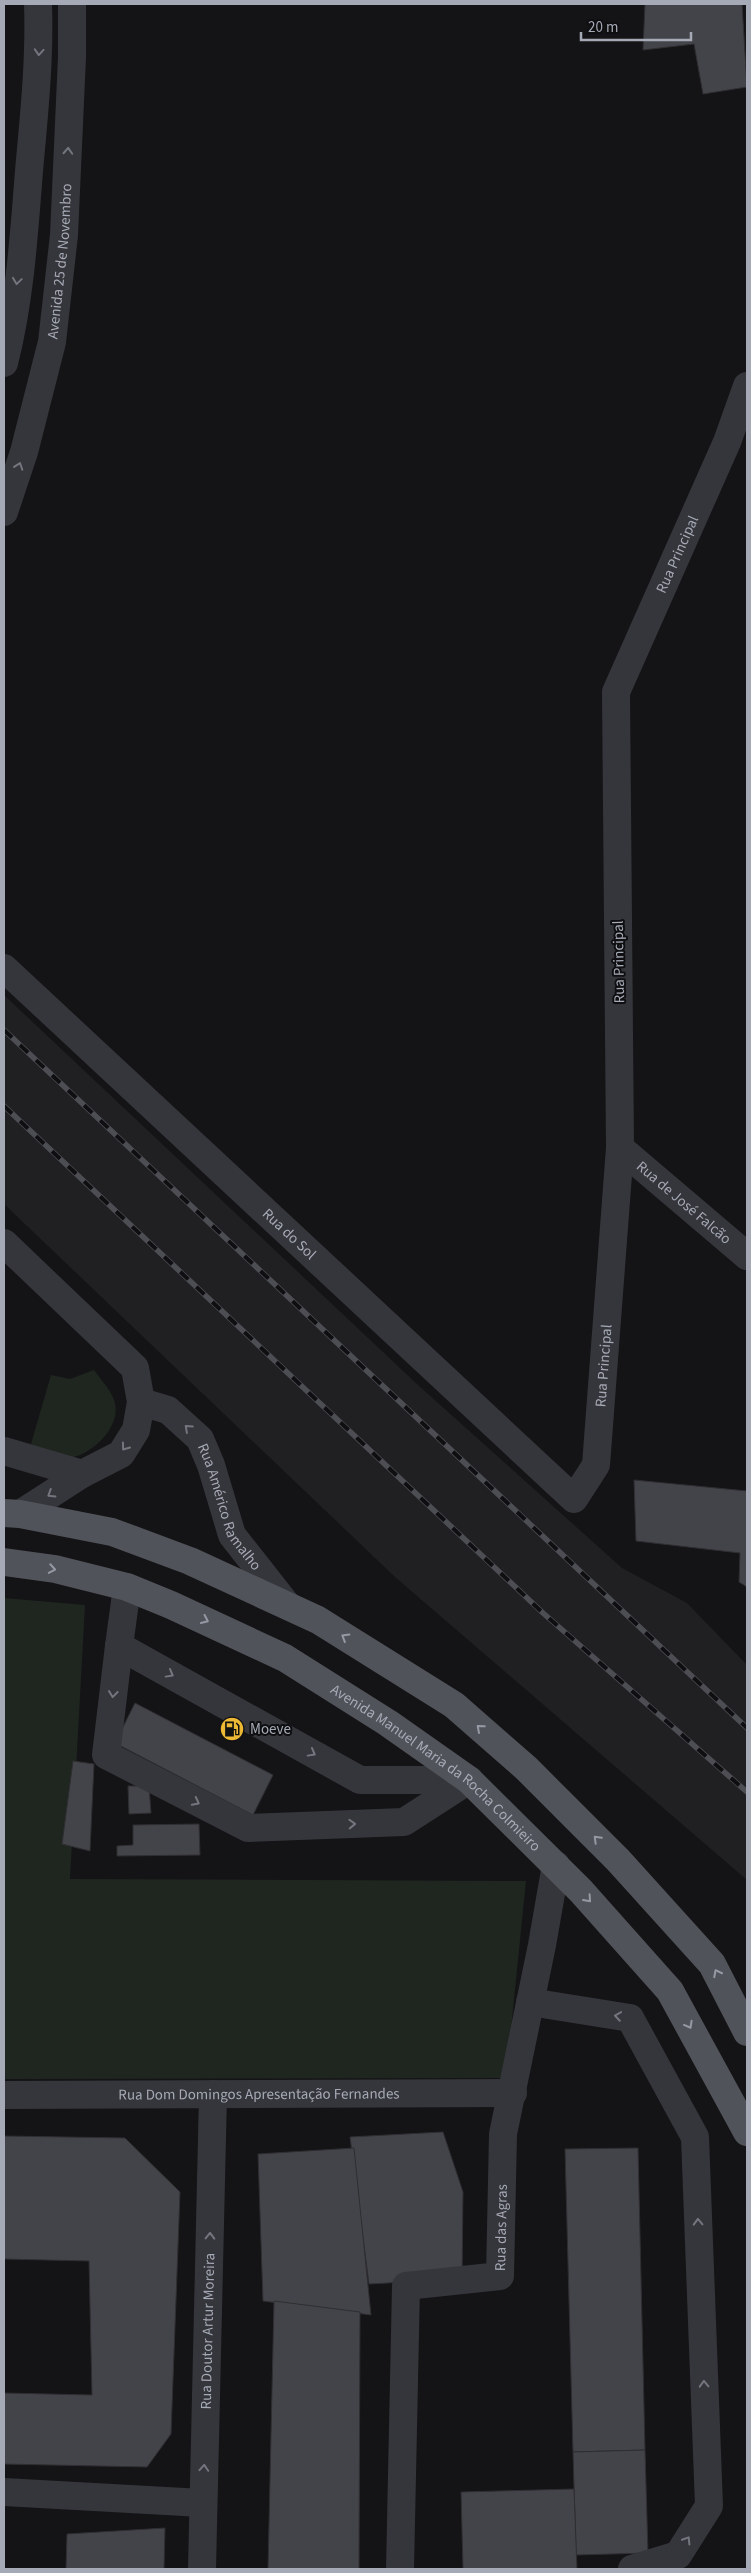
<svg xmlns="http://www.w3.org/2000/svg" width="751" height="2573" font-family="'Source Sans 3',sans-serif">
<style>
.built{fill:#202023}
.green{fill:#1f2620}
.building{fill:#434449;stroke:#2f2e32}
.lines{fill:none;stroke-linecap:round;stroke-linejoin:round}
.minor{stroke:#35363b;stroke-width:28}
.major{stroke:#51535a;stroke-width:28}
.rail-casing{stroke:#4c4e54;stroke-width:5.5}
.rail{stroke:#0f0f11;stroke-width:4;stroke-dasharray:11;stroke-linecap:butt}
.oneway{stroke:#73767f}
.oneway2{stroke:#9599a4}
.labels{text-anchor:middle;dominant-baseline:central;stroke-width:4;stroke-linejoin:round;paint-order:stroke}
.street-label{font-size:15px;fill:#a6aab6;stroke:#0f0f11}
.poi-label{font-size:15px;fill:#a6aab6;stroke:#0f0f11;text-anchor:start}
</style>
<rect width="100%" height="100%" fill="#141416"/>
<path class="built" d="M4,995L418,1385L622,1568L687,1603L747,1665V1880L395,1577L4,1204Z"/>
<g class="green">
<path d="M94,1370C101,1380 112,1391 115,1403C121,1428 90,1457 67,1458C56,1458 40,1449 31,1444L51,1375L70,1379Z"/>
<path d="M4,1598L85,1605L70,1879L526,1881L506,2078L4,2079Z"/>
</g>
<g class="building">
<path d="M645,4H742L747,87L703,94L694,44L643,50Z"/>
<path d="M634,1480L747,1491V1587L739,1582L740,1553L636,1541Z"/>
<path d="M135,1703L273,1775L253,1815L115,1743Z"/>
<path d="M73,1761L94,1764L90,1851L62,1844Z"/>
<path d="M128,1786H149L151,1813L129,1814Z"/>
<path d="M199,1824L200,1855L117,1856V1846L133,1845V1825Z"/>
<path d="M443,2132L463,2192L462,2279L369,2284L350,2137Z"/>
<path d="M4,2136L125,2138L180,2192L171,2434L147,2467L4,2464V2393L92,2395L89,2261L4,2259Z"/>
<path d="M354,2148L371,2315L263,2301L258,2154Z"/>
<path d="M638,2148L645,2450L573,2452L565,2149Z"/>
<path d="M274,2301L360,2312L359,2569H268Z"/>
<path d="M645,2450L648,2553L576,2555L573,2452Z"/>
<path d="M574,2489L577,2569H463L461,2492Z"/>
<path d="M165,2528L164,2569H66L67,2534Z"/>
</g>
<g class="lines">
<g class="minor">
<path d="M4,363C20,301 24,234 29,171C34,115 40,60 38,4"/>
<path id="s1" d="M4,512L24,452L52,342L64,235L72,57V4"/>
<path id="s2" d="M4,968L574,1499L596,1465L620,1148L616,692L727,442L747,386"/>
<path id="s3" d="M620,1148L747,1256"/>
<path d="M4,1243L135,1368L141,1402L136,1430L121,1454L82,1474L4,1451"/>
<path id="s4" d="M141,1402L168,1410L200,1439L211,1465L232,1535L287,1605"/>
<path d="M20,1514L82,1474"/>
<path d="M127,1587L119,1646L360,1780H469"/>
<path d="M119,1646L106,1755L248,1828L404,1822L469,1780"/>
<path d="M530,2002L630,2018L695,2137L709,2506L678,2555L632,2569"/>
<path id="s5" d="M4,2095L513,2093"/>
<path d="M4,2492L202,2503"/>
<path id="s6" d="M202,2569L213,2094"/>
<path id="s7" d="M400,2569L406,2286L500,2276L503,2134L542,1945L556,1865"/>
</g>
<g class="major">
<path d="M4,1513L20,1514L112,1532L190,1561L318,1620L454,1705L526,1768L618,1860L712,1964L747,2032"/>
<path id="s8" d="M4,1562L55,1569L127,1587L171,1605L285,1658L388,1723L469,1780L581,1891L670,1991L747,2132"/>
</g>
<g class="rail-casing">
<g id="rail">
<path d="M4,1030L747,1728"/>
<path d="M4,1106L543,1613L747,1792"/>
</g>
</g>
<use href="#rail" class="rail"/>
</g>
<defs><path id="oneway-chevron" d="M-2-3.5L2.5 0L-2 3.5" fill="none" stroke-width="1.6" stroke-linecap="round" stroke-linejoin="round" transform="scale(1.25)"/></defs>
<g class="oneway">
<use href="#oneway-chevron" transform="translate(39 52) rotate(94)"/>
<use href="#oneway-chevron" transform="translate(68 151) rotate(-87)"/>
<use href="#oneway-chevron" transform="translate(17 281) rotate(98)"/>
<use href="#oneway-chevron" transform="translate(19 466) rotate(-71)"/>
<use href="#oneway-chevron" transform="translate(188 1428) rotate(-138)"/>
<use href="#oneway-chevron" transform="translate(125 1447) rotate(126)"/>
<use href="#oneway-chevron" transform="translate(51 1494) rotate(148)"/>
<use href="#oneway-chevron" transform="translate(170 1674) rotate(29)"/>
<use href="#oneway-chevron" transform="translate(113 1694) rotate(97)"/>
<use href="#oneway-chevron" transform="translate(312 1753) rotate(29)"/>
<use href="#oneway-chevron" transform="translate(196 1802) rotate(27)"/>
<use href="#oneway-chevron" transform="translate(352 1824) rotate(-2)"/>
<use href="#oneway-chevron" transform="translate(618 2016) rotate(-171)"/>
<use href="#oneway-chevron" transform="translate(698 2222) rotate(-92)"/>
<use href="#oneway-chevron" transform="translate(210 2236) rotate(-89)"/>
<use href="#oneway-chevron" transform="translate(704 2384) rotate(-92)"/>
<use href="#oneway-chevron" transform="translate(204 2468) rotate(-86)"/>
<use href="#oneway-chevron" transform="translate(687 2540) rotate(-58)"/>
</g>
<g class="oneway2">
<use href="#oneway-chevron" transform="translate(52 1569) rotate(10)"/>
<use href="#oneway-chevron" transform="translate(205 1620) rotate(25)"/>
<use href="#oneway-chevron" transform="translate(345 1637) rotate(-149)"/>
<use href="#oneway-chevron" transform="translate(480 1728) rotate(-139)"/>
<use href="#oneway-chevron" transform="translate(597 1839) rotate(-135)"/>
<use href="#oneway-chevron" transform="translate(588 1899) rotate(48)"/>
<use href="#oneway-chevron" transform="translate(717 1973) rotate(-117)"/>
<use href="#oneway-chevron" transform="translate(689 2025) rotate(61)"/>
</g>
<defs>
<g id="fuel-disc" transform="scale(1.25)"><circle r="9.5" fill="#edb935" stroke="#0f0f11"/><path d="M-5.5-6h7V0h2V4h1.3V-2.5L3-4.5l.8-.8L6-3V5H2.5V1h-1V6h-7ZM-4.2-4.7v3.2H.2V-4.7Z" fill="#111"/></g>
</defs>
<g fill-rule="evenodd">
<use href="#fuel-disc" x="232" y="1729"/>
</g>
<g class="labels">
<g class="street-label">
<text stroke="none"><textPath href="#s1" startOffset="258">Avenida 25 de Novembro</textPath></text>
<text stroke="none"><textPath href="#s2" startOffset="1744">Rua Principal</textPath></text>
<text transform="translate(619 962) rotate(-91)">Rua Principal</text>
<text stroke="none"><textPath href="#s3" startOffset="84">Rua de José Falcão</textPath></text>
<text stroke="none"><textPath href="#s2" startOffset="390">Rua do Sol</textPath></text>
<text stroke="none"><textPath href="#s2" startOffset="919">Rua Principal</textPath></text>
<text stroke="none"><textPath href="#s4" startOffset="146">Rua Américo Ramalho</textPath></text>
<text stroke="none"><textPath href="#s8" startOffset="486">Avenida Manuel Maria da Rocha Colmieiro</textPath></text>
<text stroke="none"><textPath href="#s5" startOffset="255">Rua Dom Domingos Apresentação Fernandes</textPath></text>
<text stroke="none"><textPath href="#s7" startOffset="426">Rua das Agras</textPath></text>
<text stroke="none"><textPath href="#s6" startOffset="238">Rua Doutor Artur Moreira</textPath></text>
</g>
<g class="poi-label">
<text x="250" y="1729">Moeve</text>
</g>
</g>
<rect width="751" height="2573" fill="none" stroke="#a6aab6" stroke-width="10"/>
<path d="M581 32v8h110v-8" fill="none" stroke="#a6aab6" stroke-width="2.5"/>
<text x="588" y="32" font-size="15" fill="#a6aab6" stroke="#0f0f11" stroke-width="4" paint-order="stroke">20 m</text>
</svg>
